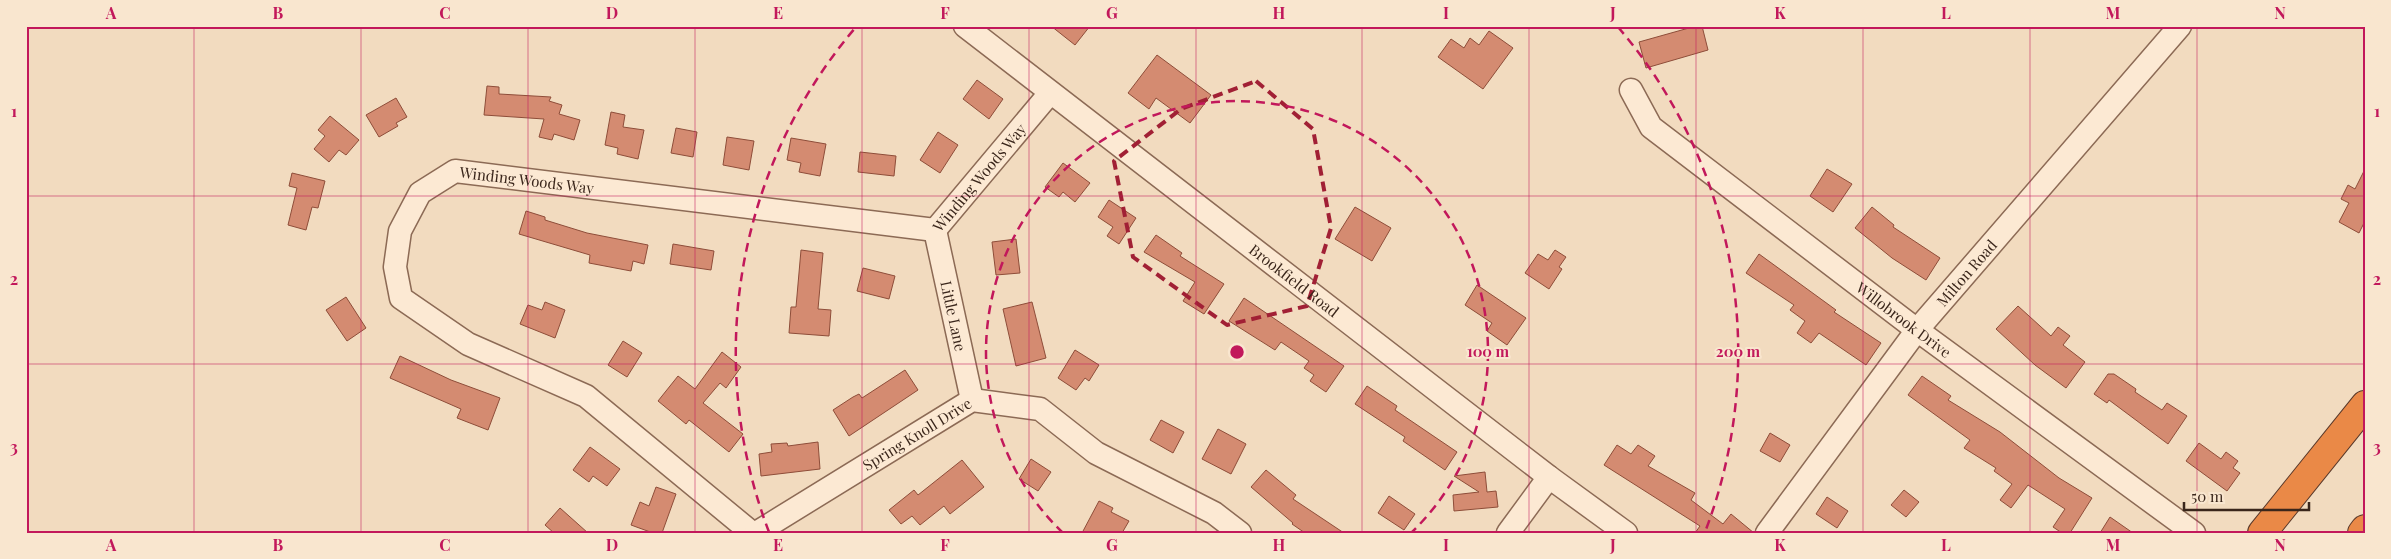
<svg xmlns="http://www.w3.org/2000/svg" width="2391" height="559" font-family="'Playfair Display',serif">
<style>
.building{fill:#d48b71;stroke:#8e4d39}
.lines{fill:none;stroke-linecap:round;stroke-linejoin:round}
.minor-casing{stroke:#8c6a55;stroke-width:25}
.highway-casing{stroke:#5a392a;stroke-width:30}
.minor{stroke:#fce9d3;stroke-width:22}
.highway{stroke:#ea8947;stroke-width:28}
.marked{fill:none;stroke:#a12035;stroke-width:4;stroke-dasharray:10 6;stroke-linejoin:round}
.grid{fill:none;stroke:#c2185b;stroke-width:1;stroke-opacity:0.55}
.ring{fill:none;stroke:#c2185b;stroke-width:2.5;stroke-dasharray:9 6}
.labels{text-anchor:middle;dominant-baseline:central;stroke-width:4;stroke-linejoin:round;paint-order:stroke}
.street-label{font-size:15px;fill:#3a261b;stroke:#f9e6cf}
.centre{fill:#c2185b;stroke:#f9e6cf;stroke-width:2.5}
.ring-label{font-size:15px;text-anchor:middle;font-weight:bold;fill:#c2185b;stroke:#f9e6cf;stroke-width:4;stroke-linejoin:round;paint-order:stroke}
.neatline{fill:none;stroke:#c2185b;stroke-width:2}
.grid-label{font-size:16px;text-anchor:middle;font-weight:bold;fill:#c2185b}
</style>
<rect width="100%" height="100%" fill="#f2dbbf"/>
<g class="building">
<path d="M1051,26H1090L1075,45Z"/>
<path d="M1696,26H1702L1708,50L1646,68L1639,42Z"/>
<path d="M1489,31L1513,48L1483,89L1438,57L1451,39L1464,48L1470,38L1479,45Z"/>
<path d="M1157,55L1211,95L1190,123L1156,98L1149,109L1128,93Z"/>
<path d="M977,80L1003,99L989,119L963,99Z"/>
<path d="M487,86L499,87V94L551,97L549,101L562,105L559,114L580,120L574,140L554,134L552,140L539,137L544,119L484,115Z"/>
<path d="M396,98L407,117L396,123L398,126L379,137L366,115Z"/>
<path d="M611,112L625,115L623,127L644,130L638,159L617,154L618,148L605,145Z"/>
<path d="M330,116L359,140L346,155L339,150L329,162L314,149L325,136L318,130Z"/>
<path d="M676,128L697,132L693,157L671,153Z"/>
<path d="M938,132L958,145L940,173L920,160Z"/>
<path d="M727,137L754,141L749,170L723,165Z"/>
<path d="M791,138L826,144L820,176L799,172L801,163L787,160Z"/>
<path d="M860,152L896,156L894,176L858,172Z"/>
<path d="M1063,163L1090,183L1075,202L1063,192L1059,197L1045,187Z"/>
<path d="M1827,169L1852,184L1833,212L1810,196Z"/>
<path d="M2365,169V221L2359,233L2339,222L2349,203L2341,199L2348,185L2355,189Z"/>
<path d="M292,173L325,181L318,208L312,207L306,230L288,225L297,188L289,186Z"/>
<path d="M1109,200L1136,218L1119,244L1107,236L1113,227L1098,217Z"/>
<path d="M1355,207L1391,228L1372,261L1335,239Z"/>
<path d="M1872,207L1894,225L1893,227L1940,258L1926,280L1892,258L1855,228Z"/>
<path d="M526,211L545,217V220L587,233L648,245L644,264L633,261L631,271L589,263L590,255L519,234Z"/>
<path d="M1156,235L1182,253L1180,256L1224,284L1204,314L1183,301L1195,282L1144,252Z"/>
<path d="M1016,239L1020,273L996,275L992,242Z"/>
<path d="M673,244L714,251L711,270L670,264Z"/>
<path d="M801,250L823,253L818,309L831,310L829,336L789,333L791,307H796Z"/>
<path d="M1555,250L1566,257L1559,267L1562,269L1549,289L1525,273L1538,254L1548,260Z"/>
<path d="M1759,254L1836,310L1834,312L1881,343L1866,365L1819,333L1811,343L1797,333L1805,321L1790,310L1794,305L1746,273Z"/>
<path d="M863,268L895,276L889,299L857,291Z"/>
<path d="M1477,285L1526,318L1507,345L1487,331L1492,323L1465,305Z"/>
<path d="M346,297L366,328L347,341L326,310Z"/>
<path d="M1244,298L1344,366L1326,392L1310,381L1314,375L1304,368L1309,361L1281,342L1275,350L1229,321Z"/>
<path d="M545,302L565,310L555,338L520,324L528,305L542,310Z"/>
<path d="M1032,302L1046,358L1016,366L1003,309Z"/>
<path d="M2018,306L2051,336L2058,327L2070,336L2063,345L2085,362L2066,388L2035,365L1996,329Z"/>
<path d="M623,341L642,353L627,377L608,365Z"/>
<path d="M1075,350L1099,365L1089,381L1085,378L1076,390L1058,378Z"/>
<path d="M722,352L741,367L726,388L720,383L703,403L743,434L729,452L689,420L686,424L658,401L678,376L695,389Z"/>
<path d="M400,356L451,380L500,398L488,430L457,418L461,409L390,378Z"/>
<path d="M905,370L918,390L849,436L833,410L853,397L859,394L862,398Z"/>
<path d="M2108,374H2114L2136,389L2135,392L2162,410L2167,403L2187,416L2168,444L2109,400L2107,403L2094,394Z"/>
<path d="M1922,376L1951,396L1948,400L2000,432L2059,478L2092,498L2070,533H2062L2053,527L2065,509L2028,485L2011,508L2000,500L2012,484L1994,471L1996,468L1964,448L1970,440L1908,395Z"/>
<path d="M1367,386L1397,406L1395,410L1457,452L1445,470L1403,441L1405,437L1355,404Z"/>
<path d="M1161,420L1184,432L1173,453L1150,440Z"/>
<path d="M1218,429L1246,444L1231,474L1202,459Z"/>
<path d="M1770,433L1790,445L1780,462L1760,451Z"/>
<path d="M818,442L820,469L761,476L759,454L772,452L771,444L787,443L788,446Z"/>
<path d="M2199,443L2221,459L2226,452L2238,461L2233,468L2240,473L2227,491L2186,461Z"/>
<path d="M1617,445L1631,454L1638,445L1655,456L1648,466L1695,493L1691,500L1723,524L1731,514L1754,533H1695L1700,526L1604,465Z"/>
<path d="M590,447L620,469L607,486L593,476L589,482L573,470Z"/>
<path d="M1031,459L1051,472L1038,491L1019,479Z"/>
<path d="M962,460L984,487L950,514L944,506L920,525L912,516L901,524L889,510L914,490L918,495Z"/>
<path d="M1266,470L1296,495L1293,499L1344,533H1305L1292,524L1293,523L1251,487Z"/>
<path d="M1485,472L1487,492L1496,491L1498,507L1454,511L1453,495L1479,492L1454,476Z"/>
<path d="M656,487L676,494L662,533H653L631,525L640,502L649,506Z"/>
<path d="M1904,490L1919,502L1906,517L1891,505Z"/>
<path d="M1389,496L1415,514L1404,530L1378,513Z"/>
<path d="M1827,497L1848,511L1837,528L1816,514Z"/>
<path d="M1099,501L1113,508L1111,512L1129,521L1122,533H1082Z"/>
<path d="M560,508L588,533H554L545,525Z"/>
<path d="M2110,517L2133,533H2100Z"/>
</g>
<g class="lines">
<g class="minor-casing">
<g id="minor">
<path id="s1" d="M965,26L1549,477L1626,533"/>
<path id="s2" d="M1631,90L1651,127L1917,330L2194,533"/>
<path id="s3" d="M935,230L972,400"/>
<path id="s4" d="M752,533L586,396L468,344L401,298L395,267L400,231L420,193L455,171L935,230L1050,93"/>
<path id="s5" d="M756,533L972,400L1040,409L1096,453L1214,513L1240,533"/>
<path d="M1508,533L1549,477"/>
<path id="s6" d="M1767,533L1917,330L2180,26"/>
</g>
</g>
<g class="highway-casing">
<g id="highway">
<path d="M2262,533L2365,405"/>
<path d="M2362,533L2365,529"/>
</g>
</g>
<use href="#minor" class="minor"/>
<use href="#highway" class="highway"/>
</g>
<path class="marked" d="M1256,81L1313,129L1331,228L1307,306L1227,325L1133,257L1114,161L1181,109Z"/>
<path class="grid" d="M194,26V533M361,26V533M528,26V533M695,26V533M862,26V533M1029,26V533M1196,26V533M1362,26V533M1529,26V533M1696,26V533M1863,26V533M2030,26V533M2197,26V533M26,196H2365M26,364H2365"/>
<g class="ring">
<path d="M1063 533A251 251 0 1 1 1411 533"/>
<path d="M769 532A501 501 0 0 1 856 27M1618 27A501 501 0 0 1 1705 532"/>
</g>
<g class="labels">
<g class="street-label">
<text stroke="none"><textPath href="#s4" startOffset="1130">Winding Woods Way</textPath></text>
<text stroke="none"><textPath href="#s4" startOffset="650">Winding Woods Way</textPath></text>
<text stroke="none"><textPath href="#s6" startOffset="328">Milton Road</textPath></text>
<text stroke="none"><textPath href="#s1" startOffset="416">Brookfield Road</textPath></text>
<text stroke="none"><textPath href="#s3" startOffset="88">Little Lane</textPath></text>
<text stroke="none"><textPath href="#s2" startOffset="360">Willobrook Drive</textPath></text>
<text stroke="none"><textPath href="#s5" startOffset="189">Spring Knoll Drive</textPath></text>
</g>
</g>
<circle cx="1237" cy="352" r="8" class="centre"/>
<g class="ring-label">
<text x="1488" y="357">100 m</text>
<text x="1738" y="357">200 m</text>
</g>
<rect width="2391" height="559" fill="none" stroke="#f9e6cf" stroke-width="55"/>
<path d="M2184 502v8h125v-8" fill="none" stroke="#3a261b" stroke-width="2.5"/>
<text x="2191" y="502" font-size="15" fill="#3a261b" stroke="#f9e6cf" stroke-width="4" paint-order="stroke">50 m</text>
<rect x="28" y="28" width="2336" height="504" class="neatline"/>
<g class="grid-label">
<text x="111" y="19">A</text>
<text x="278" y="19">B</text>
<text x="445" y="19">C</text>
<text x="612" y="19">D</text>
<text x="778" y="19">E</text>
<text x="945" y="19">F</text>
<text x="1112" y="19">G</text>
<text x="1279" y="19">H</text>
<text x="1446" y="19">I</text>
<text x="1613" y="19">J</text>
<text x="1780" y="19">K</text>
<text x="1946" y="19">L</text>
<text x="2113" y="19">M</text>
<text x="2280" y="19">N</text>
<text x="14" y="117">1</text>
<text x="2377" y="117">1</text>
<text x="14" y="285">2</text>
<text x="2377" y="285">2</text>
<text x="14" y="453">3</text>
<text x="2377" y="453">3</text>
<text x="111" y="551">A</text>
<text x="278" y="551">B</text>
<text x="445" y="551">C</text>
<text x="612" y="551">D</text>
<text x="778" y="551">E</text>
<text x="945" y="551">F</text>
<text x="1112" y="551">G</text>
<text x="1279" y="551">H</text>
<text x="1446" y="551">I</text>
<text x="1613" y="551">J</text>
<text x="1780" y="551">K</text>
<text x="1946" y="551">L</text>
<text x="2113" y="551">M</text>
<text x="2280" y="551">N</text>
</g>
</svg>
